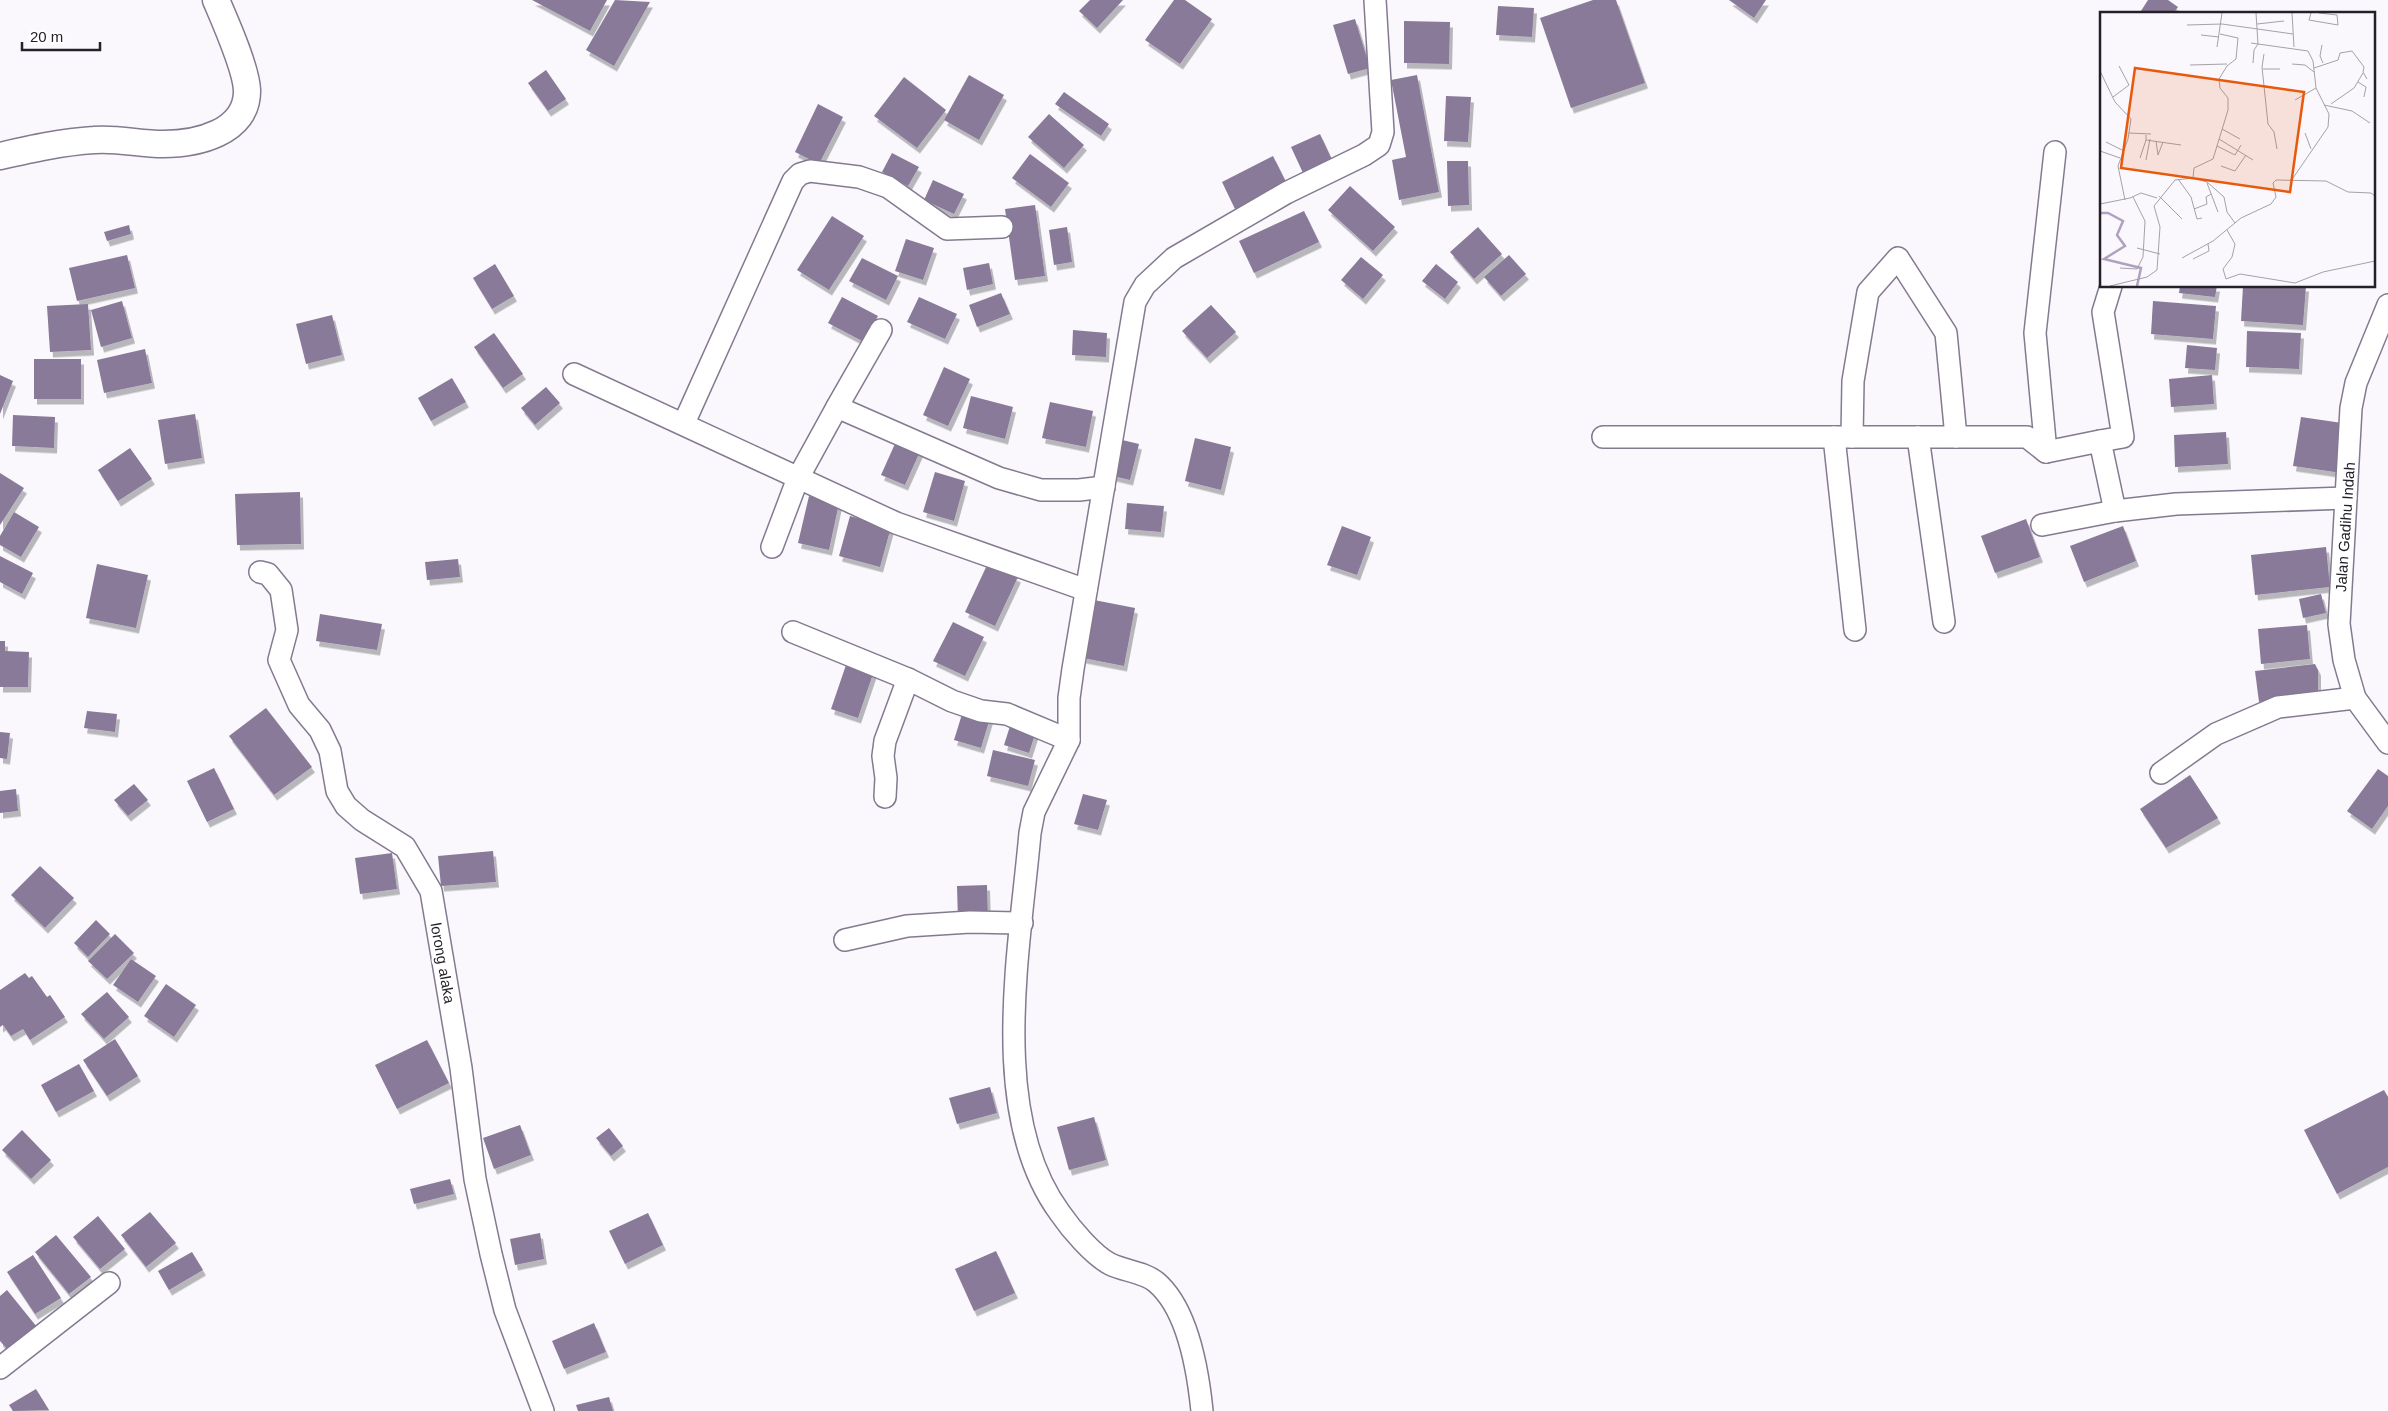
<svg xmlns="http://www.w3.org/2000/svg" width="2388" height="1411" font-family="Arial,sans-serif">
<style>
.building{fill:#887a98;filter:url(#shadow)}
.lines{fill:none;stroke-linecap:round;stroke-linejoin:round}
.minor-casing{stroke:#847a90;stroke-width:24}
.tertiary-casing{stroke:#847a90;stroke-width:29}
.minor{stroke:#fff;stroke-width:21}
.tertiary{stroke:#fff;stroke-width:26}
.labels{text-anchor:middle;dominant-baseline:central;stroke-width:4.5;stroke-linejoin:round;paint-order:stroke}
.street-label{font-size:15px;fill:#242029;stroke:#fff}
.inset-river{fill:none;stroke:#afa1c0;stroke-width:2.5}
.inset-road{fill:none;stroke:#a4a2a8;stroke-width:1}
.view{fill:#e8590c;fill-opacity:0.15;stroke:#e8590c;stroke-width:2.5}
.inset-edge{fill:none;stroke:#242029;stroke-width:2.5}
</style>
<defs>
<filter id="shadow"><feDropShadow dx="3" dy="5.5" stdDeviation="0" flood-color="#0004"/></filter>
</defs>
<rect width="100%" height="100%" fill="#faf8fd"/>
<g class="building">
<path d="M532,0H607L590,31Z"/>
<path d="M615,0L650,2L614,66L586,50Z"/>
<path d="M1090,0H1123L1097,28L1079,11Z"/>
<path d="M1174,0H1185L1212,19L1180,64L1145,40Z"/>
<path d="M1593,0H1616L1645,83L1571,108L1540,18Z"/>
<path d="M1729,0H1766L1754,18Z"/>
<path d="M2148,0H2168L2178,7L2173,14H2139Z"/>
<path d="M1498,6L1534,8L1532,37L1496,35Z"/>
<path d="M1355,19L1370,68L1348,74L1333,25Z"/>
<path d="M1404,21L1450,22L1449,64L1404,63Z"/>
<path d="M546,70L566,99L548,111L528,83Z"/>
<path d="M969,75L1004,95L979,140L944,120Z"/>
<path d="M1417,75L1439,192L1399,200L1392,160L1406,157L1391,80Z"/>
<path d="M904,77L946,110L917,148L874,116Z"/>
<path d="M1064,92L1109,124L1101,136L1055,104Z"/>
<path d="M1446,96L1471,97L1468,142L1444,141Z"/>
<path d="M818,104L843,117L819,164L795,152Z"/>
<path d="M1049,114L1084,145L1064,168L1028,137Z"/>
<path d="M1320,134L1333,162L1304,175L1291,147Z"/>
<path d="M892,153L919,167L908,186L882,172Z"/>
<path d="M1030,154L1069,183L1051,207L1012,178Z"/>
<path d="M1273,156L1288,186L1236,211L1222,182Z"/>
<path d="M1447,161H1468L1469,205L1448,206Z"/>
<path d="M933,180L964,194L954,214L924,200Z"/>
<path d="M1350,186L1395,227L1373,251L1328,210Z"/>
<path d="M1035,205L1045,276L1015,280L1005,209Z"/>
<path d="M1304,211L1319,242L1254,273L1239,241Z"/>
<path d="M832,216L864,236L829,290L797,270Z"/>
<path d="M129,225L131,234L107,241L104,232Z"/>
<path d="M1067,227L1072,262L1054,265L1049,230Z"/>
<path d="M1478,227L1502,254L1474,279L1450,252Z"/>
<path d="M906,239L934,248L923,280L895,271Z"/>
<path d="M127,255L135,288L77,301L69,268Z"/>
<path d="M1509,255L1526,274L1501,296L1484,277Z"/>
<path d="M1361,257L1383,275L1363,299L1341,280Z"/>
<path d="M862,258L898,276L886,300L849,281Z"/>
<path d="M989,263L993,284L967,290L963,268Z"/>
<path d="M495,264L514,296L492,309L473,278Z"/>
<path d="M1436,264L1458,282L1445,299L1422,281Z"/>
<path d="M2180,286H2217L2215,297L2179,293Z"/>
<path d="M2243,286H2306L2303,325L2241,321Z"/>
<path d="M1001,293L1010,314L977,327L969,305Z"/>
<path d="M842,297L878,316L864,342L828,323Z"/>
<path d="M919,297L957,314L945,339L907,322Z"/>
<path d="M122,301L132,338L101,347L91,310Z"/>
<path d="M2153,301L2216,306L2213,339L2151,334Z"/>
<path d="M88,304L91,350L50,352L47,306Z"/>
<path d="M1211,305L1236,332L1207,358L1182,331Z"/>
<path d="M332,315L342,355L306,364L296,324Z"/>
<path d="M1073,330L1107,333L1106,357L1072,355Z"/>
<path d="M2247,331L2301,333L2299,369L2246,367Z"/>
<path d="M494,333L523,374L503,388L474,347Z"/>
<path d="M2187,345L2217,348L2215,370L2185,368Z"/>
<path d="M145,349L152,383L104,393L97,360Z"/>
<rect x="34" y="359" width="47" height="40"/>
<path d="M944,367L970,379L948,426L923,415Z"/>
<path d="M0,375L13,381L0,414Z"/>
<path d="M2212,375L2214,404L2171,407L2169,379Z"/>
<path d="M452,378L466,402L431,421L418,398Z"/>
<path d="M546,387L560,403L535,425L521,408Z"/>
<path d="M971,396L1013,407L1005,439L963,428Z"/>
<path d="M1050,402L1093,411L1086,447L1042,438Z"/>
<path d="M195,414L202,458L165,464L158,420Z"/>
<path d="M13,415L55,417L54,448L12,446Z"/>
<path d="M2301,417L2349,424L2342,473L2293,466Z"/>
<path d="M2226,432L2228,464L2175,467L2174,435Z"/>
<path d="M898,437L922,447L905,485L881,475Z"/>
<path d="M1195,438L1231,447L1221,490L1185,481Z"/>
<path d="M1118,439L1139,444L1130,480L1109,475Z"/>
<path d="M130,448L152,479L118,501L98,470Z"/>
<path d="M935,472L965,481L954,521L923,512Z"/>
<path d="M0,473L24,488L0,525Z"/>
<path d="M300,492L301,544L237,545L235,494Z"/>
<path d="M809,496L839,503L829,550L798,543Z"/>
<path d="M1127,503L1164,506L1161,532L1125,529Z"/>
<path d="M14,512L39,527L21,557L0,545V536Z"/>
<path d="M850,516L891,527L880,567L839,556Z"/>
<path d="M2026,519L2040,557L1995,573L1981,536Z"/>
<path d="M1342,526L1371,537L1357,575L1327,565Z"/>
<path d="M2123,526L2136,561L2084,582L2070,546Z"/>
<path d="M2326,547L2330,587L2255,595L2251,555Z"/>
<path d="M0,556L33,573L22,594L0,582Z"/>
<path d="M458,559L460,577L427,580L425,562Z"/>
<path d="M988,563L1018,577L995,626L965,612Z"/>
<path d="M97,564L148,575L136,628L86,618Z"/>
<path d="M2321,594L2326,613L2303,618L2299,599Z"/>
<path d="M1094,600L1135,608L1124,666L1083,658Z"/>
<path d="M320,614L382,624L377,650L316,641Z"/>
<path d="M953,622L984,637L965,676L933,661Z"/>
<path d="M2307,625L2310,659L2261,664L2258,629Z"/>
<path d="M0,641H5V651L29,652L28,687H0Z"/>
<path d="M847,662L874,671L858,718L831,709Z"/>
<path d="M2315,664L2318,670V694L2259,702L2255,671Z"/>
<path d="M266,708L312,767L274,795L229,736Z"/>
<path d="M87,711L117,714L115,732L84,728Z"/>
<path d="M963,711L990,718L981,748L954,740Z"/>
<path d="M1011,723L1036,731L1029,753L1004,745Z"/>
<path d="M0,732L10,733L7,759L0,758Z"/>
<path d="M993,750L1035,760L1028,786L987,776Z"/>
<path d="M214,768L234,809L207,822L187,781Z"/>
<path d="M2378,769L2388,776V806L2372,829L2347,811Z"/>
<path d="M2190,775L2218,818L2166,848L2140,809Z"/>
<path d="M134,784L148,800L128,816L114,800Z"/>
<path d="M16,789L18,811L0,813V791Z"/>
<path d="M1083,794L1107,800L1098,830L1074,824Z"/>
<path d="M493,851L496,882L441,886L438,856Z"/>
<path d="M392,853L397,889L360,894L355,858Z"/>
<path d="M40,866L74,898L45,928L11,895Z"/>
<path d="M987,885L988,920L958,921L957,886Z"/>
<path d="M96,920L110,934L88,957L74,943Z"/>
<path d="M115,934L134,953L107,979L88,961Z"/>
<path d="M131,959L156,976L138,1002L113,985Z"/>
<path d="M25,973L29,978L32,976L47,997L50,995L65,1017L30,1040L23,1029L11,1036L3,1025L0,1027V990Z"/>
<path d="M166,984L196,1005L174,1037L144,1016Z"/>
<path d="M107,992L129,1017L104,1039L81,1014Z"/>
<path d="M115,1039L138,1076L107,1096L83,1060Z"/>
<path d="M427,1040L449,1083L397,1109L375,1065Z"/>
<path d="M79,1064L94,1091L56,1112L41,1085Z"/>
<path d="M990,1087L997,1113L957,1124L949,1098Z"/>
<path d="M2384,1090L2388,1097V1167L2337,1194L2304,1130Z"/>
<path d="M1094,1117L1106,1160L1069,1170L1057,1127Z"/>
<path d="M520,1125L531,1155L494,1169L483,1138Z"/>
<path d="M609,1128L623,1146L611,1156L596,1138Z"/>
<path d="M22,1130L51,1160L31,1179L2,1150Z"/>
<path d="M450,1179L454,1194L414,1204L410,1189Z"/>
<path d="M150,1212L176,1243L146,1267L121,1235Z"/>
<path d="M648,1213L663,1245L625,1264L609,1231Z"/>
<path d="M98,1216L125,1249L100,1269L73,1237Z"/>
<path d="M540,1233L544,1259L515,1265L510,1239Z"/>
<path d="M56,1235L91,1277L69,1294L35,1252Z"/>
<path d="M996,1251L1015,1293L974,1311L955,1269Z"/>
<path d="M192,1252L203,1270L169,1290L158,1271Z"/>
<path d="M33,1255L61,1298L35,1314L7,1272Z"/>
<path d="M7,1290L37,1327L8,1350L0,1341V1296Z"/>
<path d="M594,1323L606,1352L564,1369L552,1341Z"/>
<path d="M36,1389L49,1410L13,1411L9,1405Z"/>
<path d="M609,1397L613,1411H578L576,1405Z"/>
</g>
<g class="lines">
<g class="minor-casing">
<g id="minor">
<path d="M2388,305L2356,383L2351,408L2339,624L2344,660L2355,698L2388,743"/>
<path d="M574,374L896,523L1086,590"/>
<path d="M837,407L881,330"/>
<path d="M684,423L793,181L800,174L810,171L859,177L888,187L947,229L1002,227"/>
<path d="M1603,437H2027L2046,452L2100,441L2115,511"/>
<path d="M1834,437L1855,630"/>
<path d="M1852,437L1853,381L1868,292L1898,258L1946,333L1956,437"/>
<path d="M1918,437L1944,622"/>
<path d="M2100,441L2123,437L2103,312L2111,286"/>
<path d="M2046,452L2035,333L2055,152"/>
<path d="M2042,525L2115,511L2176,504L2346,498"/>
<path d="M772,547L798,478L837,407L999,478L1041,490H1079L1104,487"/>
<path d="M260,572L268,574L281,590L287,630L279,660L299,705L320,730L330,751L337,791L346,806L362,820L405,847L431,891L461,1068L475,1179L491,1254L505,1310L543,1411"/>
<path d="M793,632L908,679L952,701L981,711L1007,714L1069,740"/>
<path d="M2161,773L2216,734L2278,707L2355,698"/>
<path d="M885,797L886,778L883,756L885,741L908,679"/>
<path d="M845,940L907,926L970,922L1022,923"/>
<path d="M0,1368L109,1283"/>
<path d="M1202,1411C1198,1371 1188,1309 1156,1282C1144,1272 1124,1271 1110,1264C1093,1255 1071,1229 1060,1213C987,1114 1020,948 1030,833L1034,812L1069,740V698L1073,669L1135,302L1145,285L1174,258L1286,193L1364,155L1379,145L1383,132L1375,0"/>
</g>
</g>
<g class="tertiary-casing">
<path id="tertiary" d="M0,156C31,149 62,142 94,140C117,138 140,144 163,144C196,144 248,133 247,90C246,68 225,21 216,0"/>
</g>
<use href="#minor" class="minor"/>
<use href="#tertiary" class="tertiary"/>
</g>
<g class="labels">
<g class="street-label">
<text transform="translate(2345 527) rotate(-86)">Jalan Gadihu Indah</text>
<text transform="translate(443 963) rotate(80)">lorong alaka</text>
</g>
</g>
<g transform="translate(2100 12)">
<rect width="275" height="275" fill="#faf8fd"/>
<path class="inset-river" d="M0,201H8L23,209L17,223L25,234L4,247L41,256L37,274"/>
<path class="inset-road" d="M192,1L194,35M211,1L209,8L238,13L237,3L219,1M157,12L184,9M87,13L122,12L193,22M101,23L119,25M151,31L208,39L213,49L216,76L229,102L228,115L191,169M222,33L220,44L223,51M117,35L122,1M164,42L162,55L168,112L174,120L177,137M153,51L154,38L158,32L156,1M192,52L205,53L214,60M90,53L127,52M214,56L238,48L240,41L252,39L264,55L263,60L267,67M163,57H180M0,59L15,90L31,107L28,127L18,154L25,188M258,70L266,75L264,85M13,85L29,73L19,54M195,88L216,76M231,92L254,76L263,61M224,93L252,99L270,111M122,117L140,127M29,121L51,122M205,121L211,137M46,123V128L81,133M119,127L153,148M56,129L58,143L63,130M6,130L22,138M117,134L135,143L141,133M0,139L20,146M40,146L46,128M46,148L50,127M121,154L135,159L146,143M93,166L94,156L113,147L128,98V86L120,76L119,67L127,54L136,47L138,26L120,22M78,167L91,185L97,207L102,206M107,171L118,200M59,184L82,207M0,192L30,186L41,181L57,186M94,197L107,192L106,185L111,182M127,218L135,232L132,245L123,257L126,267L140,262L195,271L223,260L275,249M37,236L60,242M82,246L113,229L141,206L171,192L176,185L173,171L176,168L226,169L248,180L271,181L275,184V196M93,247L109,239L108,232M20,256L37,257L43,245L45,209L33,185M10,274L47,265L57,258L60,215L54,194L75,168L93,166L107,170L124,185L127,200L135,211"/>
<path class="view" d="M35,56L204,80L190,180L21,156Z"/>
<rect width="275" height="275" class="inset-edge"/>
</g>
<path d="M22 42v8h78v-8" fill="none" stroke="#242029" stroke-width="2.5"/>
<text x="30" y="42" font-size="15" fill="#242029" stroke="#ffffff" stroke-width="4" paint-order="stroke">20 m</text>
</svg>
